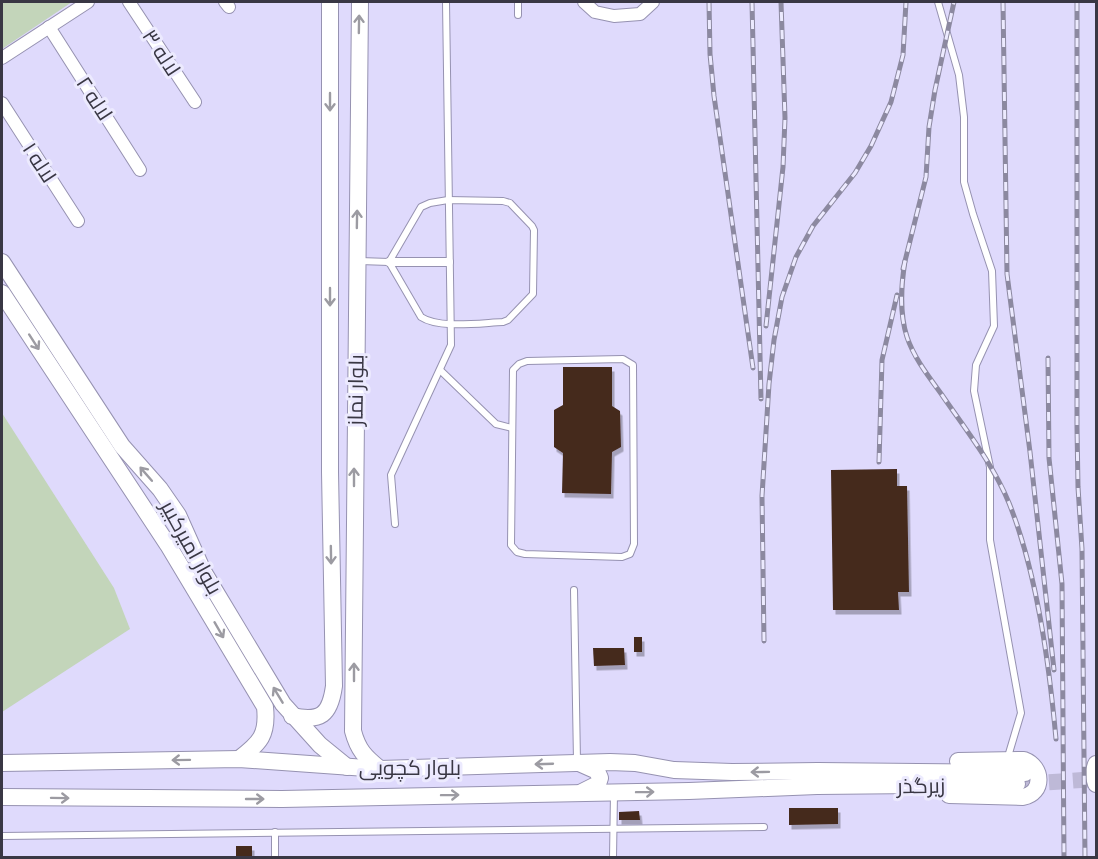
<svg xmlns="http://www.w3.org/2000/svg" width="1098" height="859" font-family="Ubuntu,Cairo,sans-serif">
<style>
.green{fill:#c3d5ba}
.building{fill:#44291d;filter:url(#shadow)}
.lines{fill:none;stroke-linecap:round;stroke-linejoin:round}
.secondary-tunnel{stroke:#beb9d7;stroke-width:16;stroke-dasharray:16 8;stroke-linecap:butt}
.service-casing{stroke:#9692b1;stroke-width:8}
.pedestrian-casing{stroke:#9692b1;stroke-width:10}
.minor-casing{stroke:#9692b1;stroke-width:14}
.secondary-casing{stroke:#9692b1;stroke-width:18}
.service{stroke:#fff;stroke-width:6}
.pedestrian{stroke:#fff;stroke-width:8}
.minor{stroke:#fff;stroke-width:12}
.secondary{stroke:#fff;stroke-width:16}
.rail-casing{stroke:#8c89a0;stroke-width:5}
.rail{stroke:#eceafe;stroke-width:3;stroke-dasharray:9;stroke-linecap:butt}
.oneway{stroke:#9c9ba2}
.labels{text-anchor:middle;dominant-baseline:central;stroke-width:6;stroke-linejoin:round;paint-order:stroke}
.street-label{font-size:21px;fill:#393744;stroke:#eceafe}
</style>
<defs>
<filter id="shadow"><feDropShadow dx="2.5" dy="4.5" stdDeviation="0" flood-color="#0004"/></filter>
</defs>
<rect width="100%" height="100%" fill="#dfdafc"/>
<g class="green">
<path d="M2,2H72L2,49Z"/>
<path d="M2,413L114,588L130,629L2,712Z"/>
</g>
<g class="building">
<path d="M563,367H612V406L620,411L621,447L612,452L611,494L562,493L563,453L554,447V410L563,405Z"/>
<path d="M897,469V486H907L909,592H898L899,610H833L831,470Z"/>
<rect x="634" y="637" width="8" height="15"/>
<path d="M593,648H624L625,665L594,666Z"/>
<path d="M789,808H838V824L789,825Z"/>
<path d="M639,811L640,820H619V812Z"/>
<rect x="236" y="846" width="16" height="12"/>
</g>
<g class="lines">
<path class="secondary-tunnel" d="M1025,784L1096,779"/>
<g class="service-casing">
<g id="service">
<path d="M518,2V15"/>
<path d="M938,2L959,75L964,117V182L973,214L992,271L994,326L976,365L974,391L990,467V540L1021,713L1007,760"/>
<path d="M448,200L503,201L510,203L532,226L534,230L533,294L508,320L503,322C480,323 439,329 421,317L389,262L421,207L430,203Z"/>
<path d="M360,261L389,262"/>
<path d="M623,359L633,365L634,544L630,554L622,557L525,554L517,552L511,545L513,370L519,364L527,361Z"/>
<path d="M440,370L496,424L512,428"/>
<path d="M395,524L391,475L451,345L446,2"/>
<path d="M574,590L577,761"/>
<path d="M275,832V858"/>
<path d="M2,836L764,827"/>
<path d="M613,858L614,793"/>
</g>
</g>
<g class="pedestrian-casing">
<path id="pedestrian" d="M389,262H449"/>
</g>
<g class="minor-casing">
<g id="minor">
<path d="M129,2L195,102"/>
<path d="M225,2L229,7"/>
<path d="M584,2L595,12L614,16L640,14L653,2"/>
<path d="M49,27L140,170"/>
<path d="M2,58L88,2"/>
<path d="M2,103L78,221"/>
</g>
</g>
<g class="secondary-casing">
<g id="secondary">
<path d="M360,2L353,731C358,750 365,757 380,769"/>
<path d="M2,262L122,446L160,489L178,515L203,571L283,704L320,745L347,767"/>
<path d="M2,293L168,545L265,707C268,735 260,743 239,759"/>
<path d="M292,716C321,722 330,715 334,686L330,472V2"/>
<path d="M2,763L239,759L380,769L610,762L635,763L674,770L732,772L818,771L1025,773"/>
<path d="M579,763L597,771L600,778L598,784L582,792"/>
<path d="M1096,764L1093,774L1096,784"/>
<path d="M949,795L1023,797C1044,793 1043,767 1024,760L958,761"/>
<path d="M2,797L282,799L689,791L817,786L1017,784"/>
</g>
</g>
<use href="#service" class="service"/>
<use href="#pedestrian" class="pedestrian"/>
<use href="#minor" class="minor"/>
<use href="#secondary" class="secondary"/>
<g class="rail-casing">
<g id="rail">
<path d="M709,2L710,54L714,96L753,368"/>
<path d="M752,2L761,399"/>
<path d="M1003,2L1007,274L1030,452L1054,670"/>
<path d="M1077,2V427L1078,487L1082,549L1085,858"/>
<path d="M905,261C901,286 899,312 907,337C914,358 929,377 942,395C966,430 993,464 1009,503C1037,573 1049,663 1056,739"/>
<path d="M903,269L926,177L929,127L935,90L954,2"/>
<path d="M766,326L783,167L785,118L781,2"/>
<path d="M1048,358L1049,458L1062,584L1064,858"/>
<path d="M879,462L882,360L897,295"/>
<path d="M764,641L762,496L769,384L774,340L782,297L796,257L813,226L855,173L871,146L891,102L903,55L906,2"/>
</g>
</g>
<use href="#rail" class="rail"/>
</g>
<defs><path id="oneway-shaft" d="M-6 0H5M1.5-3L5.5 0L1.5 3" fill="none" stroke-width="1.6" stroke-linecap="round" stroke-linejoin="round" transform="scale(1.5)"/></defs>
<g class="oneway">
<use href="#oneway-shaft" transform="translate(359 24) rotate(-89)"/>
<use href="#oneway-shaft" transform="translate(330 102) rotate(90)"/>
<use href="#oneway-shaft" transform="translate(357 219) rotate(-89)"/>
<use href="#oneway-shaft" transform="translate(330 297) rotate(90)"/>
<use href="#oneway-shaft" transform="translate(34 342) rotate(57)"/>
<use href="#oneway-shaft" transform="translate(146 474) rotate(-131)"/>
<use href="#oneway-shaft" transform="translate(354 477) rotate(-90)"/>
<use href="#oneway-shaft" transform="translate(331 555) rotate(89)"/>
<use href="#oneway-shaft" transform="translate(219 630) rotate(60)"/>
<use href="#oneway-shaft" transform="translate(354 672) rotate(-90)"/>
<use href="#oneway-shaft" transform="translate(278 695) rotate(-121)"/>
<use href="#oneway-shaft" transform="translate(181 760) rotate(179)"/>
<use href="#oneway-shaft" transform="translate(544 764) rotate(178)"/>
<use href="#oneway-shaft" transform="translate(760 772) rotate(179)"/>
<use href="#oneway-shaft" transform="translate(645 792) rotate(-1)"/>
<use href="#oneway-shaft" transform="translate(450 795) rotate(-1)"/>
<use href="#oneway-shaft" transform="translate(60 798) rotate(1)"/>
<use href="#oneway-shaft" transform="translate(255 799)"/>
</g>
<g class="labels">
<g class="street-label">
<text transform="translate(162 52) rotate(57)">لاله ۳</text>
<text transform="translate(95 98) rotate(57)">لاله ۲</text>
<text transform="translate(40 162) rotate(57)">لاله ۱</text>
<text transform="translate(355 390) rotate(-89)">بلوار نماز</text>
<text transform="translate(192 547) rotate(61)">بلوار امیرکبیر</text>
<text x="410" y="767">بلوار کچویی</text>
<text transform="translate(921 785) rotate(-1)">زیرگذر</text>
</g>
</g>
<rect width="1098" height="859" fill="none" stroke="#393744" stroke-width="6"/>
</svg>
